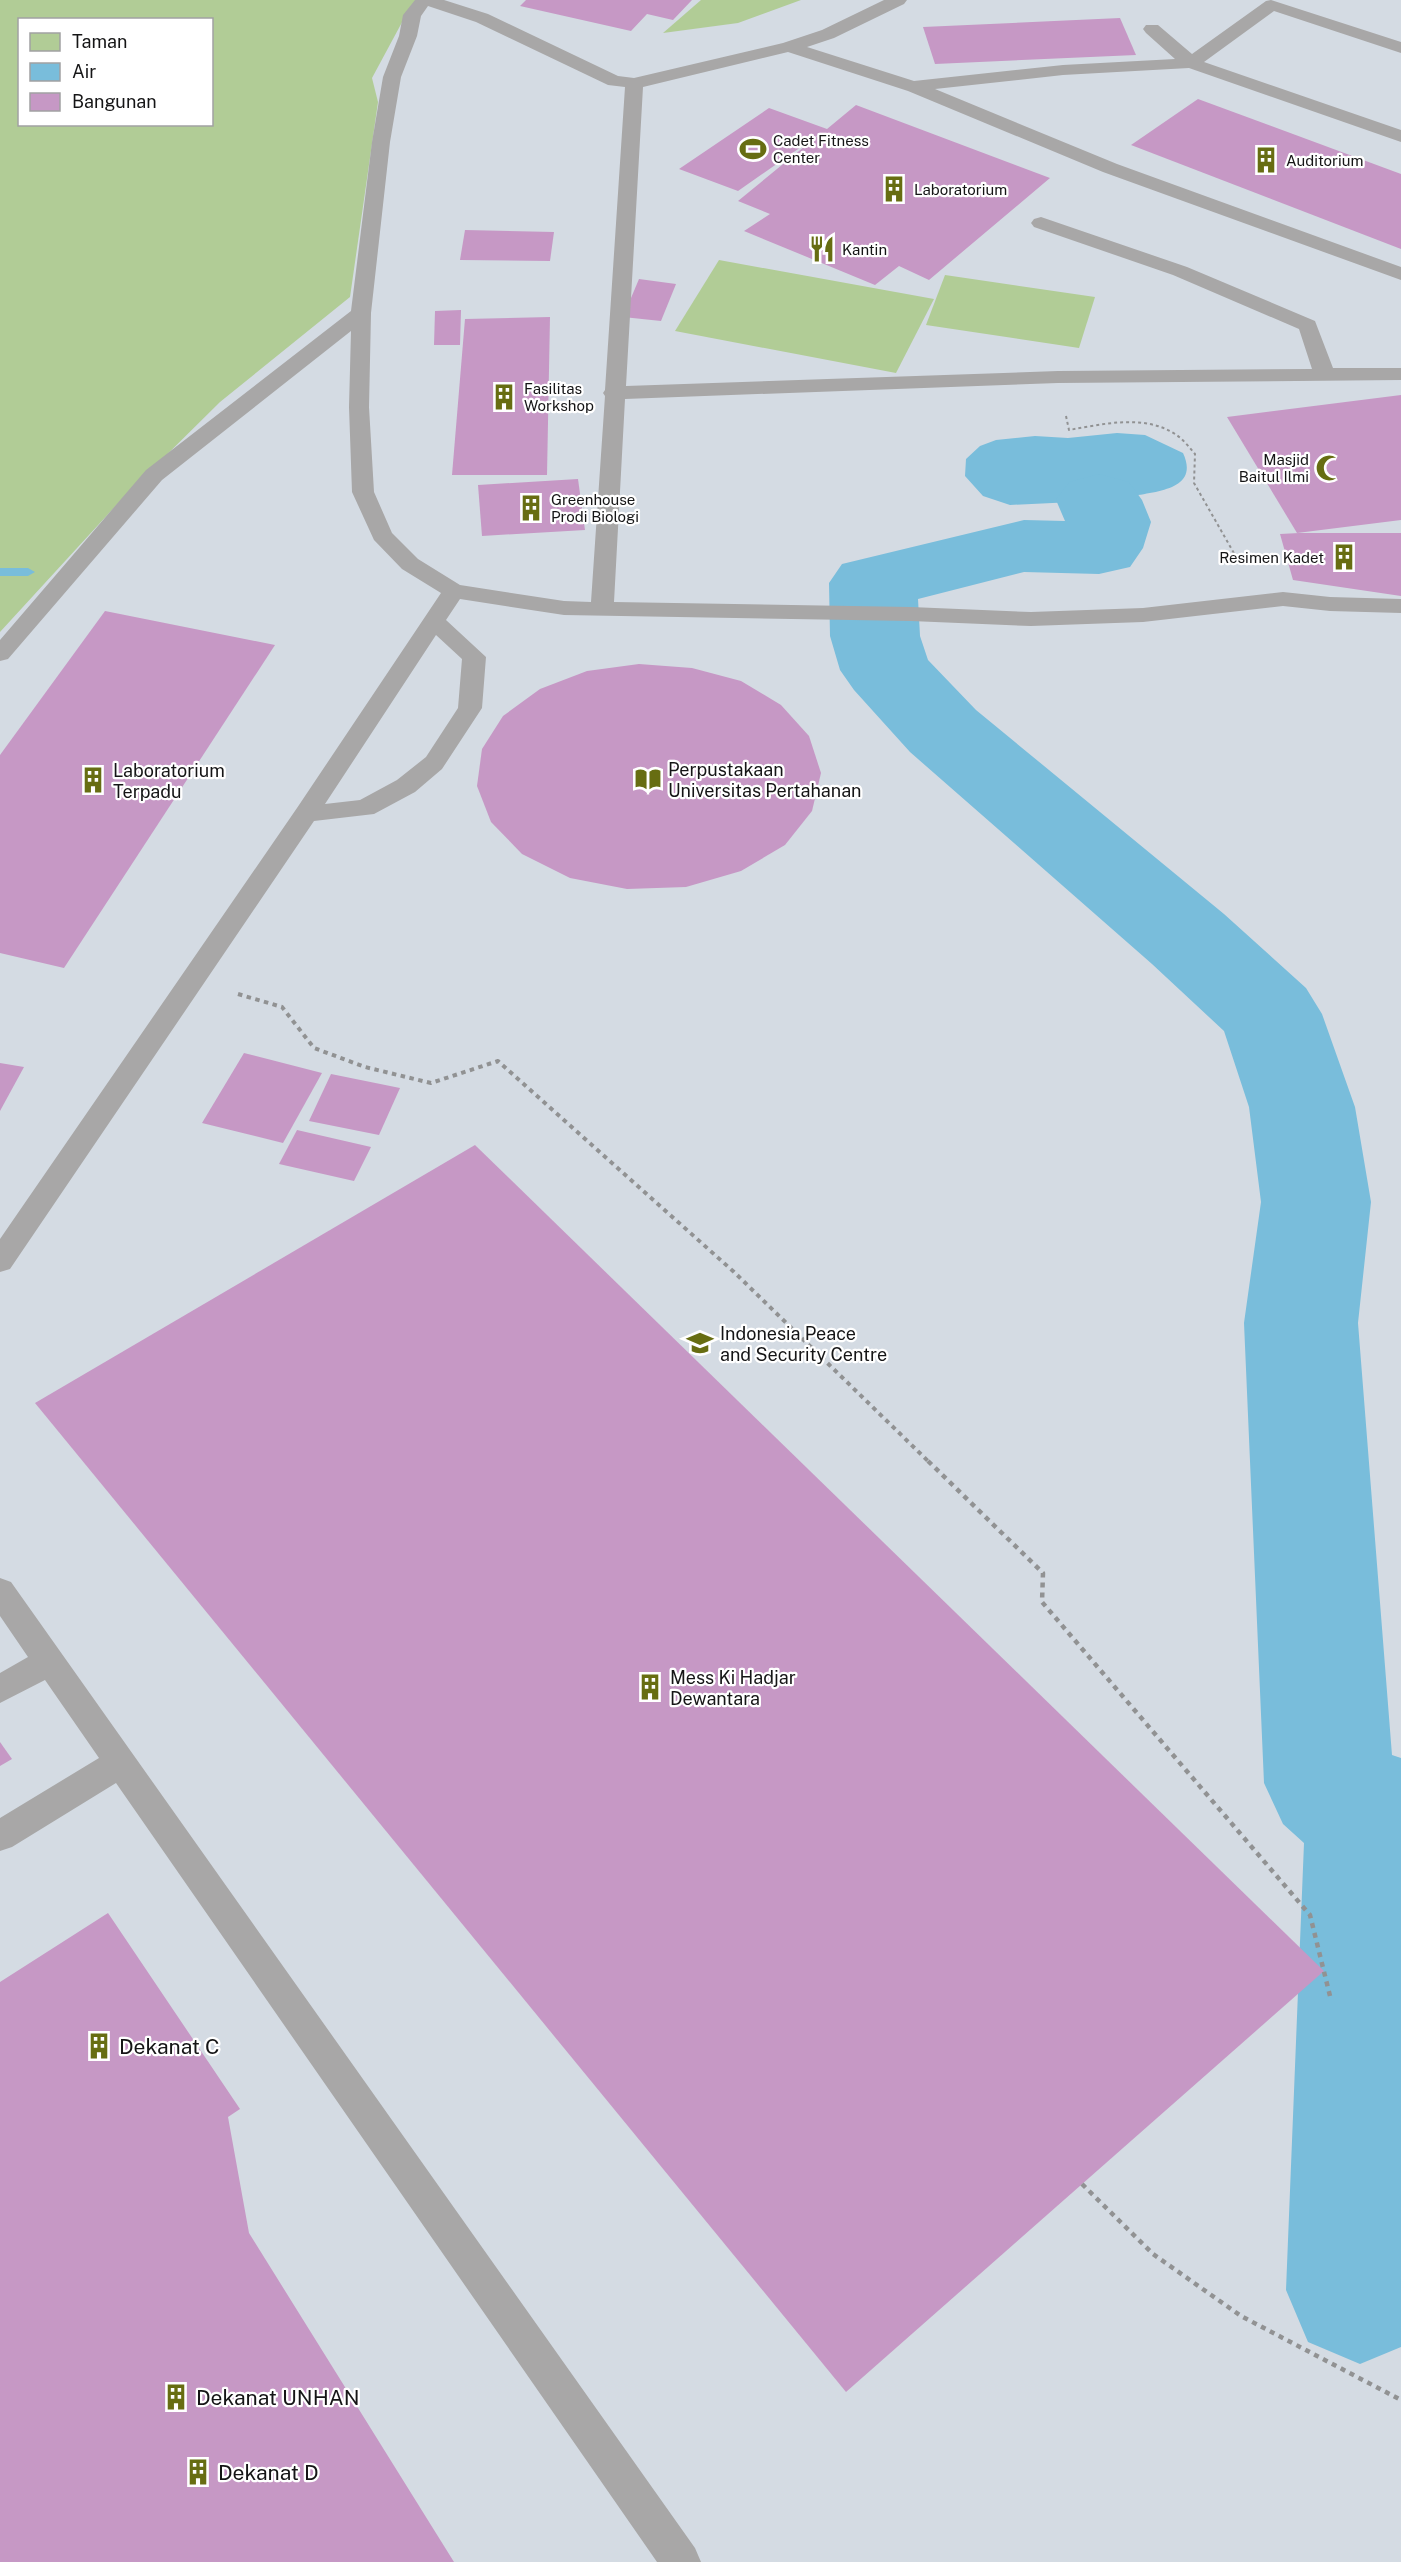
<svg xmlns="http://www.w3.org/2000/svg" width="1401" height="2562" font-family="'Public Sans',sans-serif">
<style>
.built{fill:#d4dbe3;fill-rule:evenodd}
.green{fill:#b1cc96;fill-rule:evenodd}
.water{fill:#79bddb}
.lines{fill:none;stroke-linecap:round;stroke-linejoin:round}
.stream{fill:#79bddb;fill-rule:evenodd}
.river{fill:#79bddb;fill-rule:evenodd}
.building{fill:#c698c5}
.path-far2{stroke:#919293;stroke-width:2;stroke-dasharray:3 3;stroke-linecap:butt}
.path-far1{stroke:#919293;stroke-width:4;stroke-dasharray:4.5 4.5;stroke-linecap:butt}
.path{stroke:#919293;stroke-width:4.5;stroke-dasharray:5 5;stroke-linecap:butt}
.service{fill:#a8a7a7;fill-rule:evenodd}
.labels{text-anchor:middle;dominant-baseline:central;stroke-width:4.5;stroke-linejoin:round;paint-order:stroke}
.far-poi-label{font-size:15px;fill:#151516;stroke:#fff;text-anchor:start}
.poi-label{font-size:18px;fill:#151516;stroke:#fff;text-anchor:start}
.near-poi-label{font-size:21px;fill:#151516;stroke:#fff;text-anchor:start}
</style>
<rect width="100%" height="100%" fill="#e6e7e9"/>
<path class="built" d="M0,0H1401V2562H0ZM20,20H212V124H20Z"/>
<g class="green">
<path d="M0,0H419L407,13L372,78L378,102L350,297L220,402L122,499L0,632ZM20,20H212V124H20Z"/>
<path d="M701,0H801L738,23L663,33Z"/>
<path d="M719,260L934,299L896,373L675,331Z"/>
<path d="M945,275L1095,297L1079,348L926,325Z"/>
</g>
<path class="water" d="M1117,433L1145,435L1183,453C1203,496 1139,491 1115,500L1010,505L983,496L965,476L966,459L980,446L996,440L1035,436L1068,438Z"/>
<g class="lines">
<path class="stream" d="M0,568H28L35,572L28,576H0Z"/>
<path class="river" d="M1099,474L1129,482L1142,500L1151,522L1143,548L1130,567L1099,574L1024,572L918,599L920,636L928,660L976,710L1224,914L1306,988L1322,1014L1355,1107L1371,1202L1358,1323L1392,1755L1401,1758V2347L1360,2364L1308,2342L1286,2290L1304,1843L1283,1824L1264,1783L1244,1323L1261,1202L1249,1107L1224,1031L1152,964L910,752L854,690L840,670L830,636L829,583L842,564L1024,520L1065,521L1056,500L1069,482Z"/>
</g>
<g class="building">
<path d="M526,0H692L673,20L647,14L631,31L520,6Z"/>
<path d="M1120,18L1136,55L935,64L923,27Z"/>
<path d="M1198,99L1401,174V249L1131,145Z"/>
<path d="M856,105L1050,178L929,280L899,266L875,285L744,231L770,214L738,201L821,133L738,191L679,169L769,108L827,129Z"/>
<path d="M465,230L554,232L550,261L460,260Z"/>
<path d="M639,279L676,284L661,321L623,317Z"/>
<path d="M461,310L460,345H434L435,311Z"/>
<path d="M550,317L547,475H452L465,319Z"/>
<path d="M1401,395V520L1297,533L1227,417Z"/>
<path d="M578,479L585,530L482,536L478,485Z"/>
<path d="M1299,533H1401V596L1293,580L1280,534Z"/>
<path d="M105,611L275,645L64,968L0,953V755Z"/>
<path d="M639,664L692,668L741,681L781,705L809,736L821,773L812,811L785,845L741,871L686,887L627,889L570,878L522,854L491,822L477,786L482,749L503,716L540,689L587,671Z"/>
<path d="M244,1053L322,1073L283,1143L202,1123Z"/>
<path d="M0,1063L24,1067L0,1111Z"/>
<path d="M331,1074L400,1088L379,1135L309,1121Z"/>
<path d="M297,1130L371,1147L354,1181L279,1164Z"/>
<path d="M475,1145L1324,1971L846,2392L35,1403Z"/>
<path d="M0,1742L12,1759L0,1766Z"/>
<path d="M108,1913L240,2109L228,2117L249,2233L454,2562H0V1982Z"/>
</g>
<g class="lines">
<path class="path-far2" d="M1066,416L1069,430C1103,424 1144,414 1175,434C1183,439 1189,447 1195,454L1194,483L1239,562"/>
<path class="path-far1" d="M238,994L282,1007L314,1048L365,1067L431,1083L498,1061L734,1272L930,1463"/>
<g class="path">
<path d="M928,1461L1043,1573L1042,1602L1310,1915L1331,2000"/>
<path d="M1082,2184L1153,2254L1241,2316L1401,2400"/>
</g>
<g class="service">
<path d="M415,0H444L488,14L618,76L634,78L783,43L822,30L884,0H907L904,4L834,38L807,47L914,81L1063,65L1175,59L1146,33L1143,29L1146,25H1158L1192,54L1266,1L1271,0L1401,42V53L1274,11L1204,62L1401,130V142L1189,68L1063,75L935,89L1117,164L1401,267V280L1103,172L908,91L788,52L643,87L626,386L1058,371L1312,369L1299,329L1173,275L1034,227L1031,223L1034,219L1041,217L1187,267L1315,321L1333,368H1401V380L1058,383L625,399L614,602L911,607L1031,612L1143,608L1283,592L1330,597L1401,599V613L1330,611L1283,606L1143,622L1031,626L911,621L564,615L460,599L446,620L486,657L482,708L442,769L415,792L374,814L314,821L10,1269L0,1272V1239L297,808L441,593L402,569L374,540L352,492L349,407L351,331L162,480L8,659L0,661V640L146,470L351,311L372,142L383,77L399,36L403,15ZM428,6L476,22L608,85L625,87L605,390L603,393L605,396L591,602L564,601L460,585L418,559L392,533L374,492L369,407L371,313L390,142L401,77L417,36L421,16ZM436,635L462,659L458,708L426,757L397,780L360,800L325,804Z"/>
<path d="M0,1578L11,1582L695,2548L701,2562H657L116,1783L12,1847L0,1851V1818L99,1758L45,1680L0,1703V1673L28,1657L0,1616Z"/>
</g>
</g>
<defs>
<g id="stadium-bare" transform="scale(2.07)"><path d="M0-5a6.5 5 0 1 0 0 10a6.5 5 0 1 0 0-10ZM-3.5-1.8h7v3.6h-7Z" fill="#676d12" stroke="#fff" stroke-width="2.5" paint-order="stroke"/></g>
<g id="building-bare" transform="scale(2.07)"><path d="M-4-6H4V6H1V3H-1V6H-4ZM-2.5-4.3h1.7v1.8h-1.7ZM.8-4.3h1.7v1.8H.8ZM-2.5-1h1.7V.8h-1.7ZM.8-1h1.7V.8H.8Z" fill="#676d12" stroke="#fff" stroke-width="2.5" paint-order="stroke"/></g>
<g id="restaurant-bare" transform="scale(2.07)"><path d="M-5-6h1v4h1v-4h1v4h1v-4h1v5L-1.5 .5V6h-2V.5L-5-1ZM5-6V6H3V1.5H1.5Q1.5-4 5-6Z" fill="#676d12" stroke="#fff" stroke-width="2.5" paint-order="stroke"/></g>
<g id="mosque-bare" transform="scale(2.07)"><path d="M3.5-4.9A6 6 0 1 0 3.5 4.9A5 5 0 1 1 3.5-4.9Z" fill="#676d12" stroke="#fff" stroke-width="2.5" paint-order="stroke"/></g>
<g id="library-bare" transform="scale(2.07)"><path d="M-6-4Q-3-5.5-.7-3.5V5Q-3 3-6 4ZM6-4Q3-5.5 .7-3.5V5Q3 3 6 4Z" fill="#676d12" stroke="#fff" stroke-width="2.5" paint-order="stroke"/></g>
<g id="university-bare" transform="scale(2.07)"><path d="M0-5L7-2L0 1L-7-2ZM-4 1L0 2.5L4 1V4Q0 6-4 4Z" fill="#676d12" stroke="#fff" stroke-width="2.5" paint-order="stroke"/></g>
</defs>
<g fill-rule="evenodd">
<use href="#stadium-bare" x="753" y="149"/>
<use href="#building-bare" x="1266" y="160"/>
<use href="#building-bare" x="894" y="189"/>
<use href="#restaurant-bare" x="822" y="249"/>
<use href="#building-bare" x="504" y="397"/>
<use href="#mosque-bare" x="1329" y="468"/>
<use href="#building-bare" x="531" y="508"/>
<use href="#building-bare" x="1344" y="557"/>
<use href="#library-bare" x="648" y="779"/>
<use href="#building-bare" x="93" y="780"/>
<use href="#university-bare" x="700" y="1343"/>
<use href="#building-bare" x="650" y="1687"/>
<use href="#building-bare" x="99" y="2046"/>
<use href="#building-bare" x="176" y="2397"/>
<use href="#building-bare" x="198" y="2472"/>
</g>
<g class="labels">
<g class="far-poi-label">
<text x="773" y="140">Cadet Fitness<tspan x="773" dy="17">Center</tspan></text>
<text x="1286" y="160">Auditorium</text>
<text x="914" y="189">Laboratorium</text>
<text x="842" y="249">Kantin</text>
<text x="524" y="388">Fasilitas<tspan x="524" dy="17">Workshop</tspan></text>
<text x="1309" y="459" text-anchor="end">Masjid<tspan x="1309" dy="17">Baitul Ilmi</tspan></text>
<text x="551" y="499">Greenhouse<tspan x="551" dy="17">Prodi Biologi</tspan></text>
<text x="1324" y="557" text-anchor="end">Resimen Kadet</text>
</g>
<g class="poi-label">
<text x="668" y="769">Perpustakaan<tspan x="668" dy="21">Universitas Pertahanan</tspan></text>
<text x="113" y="770">Laboratorium<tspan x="113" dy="21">Terpadu</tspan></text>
<text x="720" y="1333">Indonesia Peace<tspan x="720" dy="21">and Security Centre</tspan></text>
<text x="670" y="1677">Mess Ki Hadjar<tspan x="670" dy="21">Dewantara</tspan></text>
</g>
<g class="near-poi-label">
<text x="119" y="2046">Dekanat C</text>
<text x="196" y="2397">Dekanat UNHAN</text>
<text x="218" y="2472">Dekanat D</text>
</g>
</g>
<rect x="18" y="18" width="195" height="108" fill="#ffffff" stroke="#a1a1a2" stroke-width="1.5"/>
<rect x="30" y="33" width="30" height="18" fill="#b1cc96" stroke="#a1a1a2" stroke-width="1.5"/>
<text x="72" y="48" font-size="18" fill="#151516">Taman</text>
<rect x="30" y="63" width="30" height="18" fill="#79bddb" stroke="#a1a1a2" stroke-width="1.5"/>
<text x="72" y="78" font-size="18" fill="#151516">Air</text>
<rect x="30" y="93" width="30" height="18" fill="#c698c5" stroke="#a1a1a2" stroke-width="1.5"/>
<text x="72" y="108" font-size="18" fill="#151516">Bangunan</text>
</svg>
